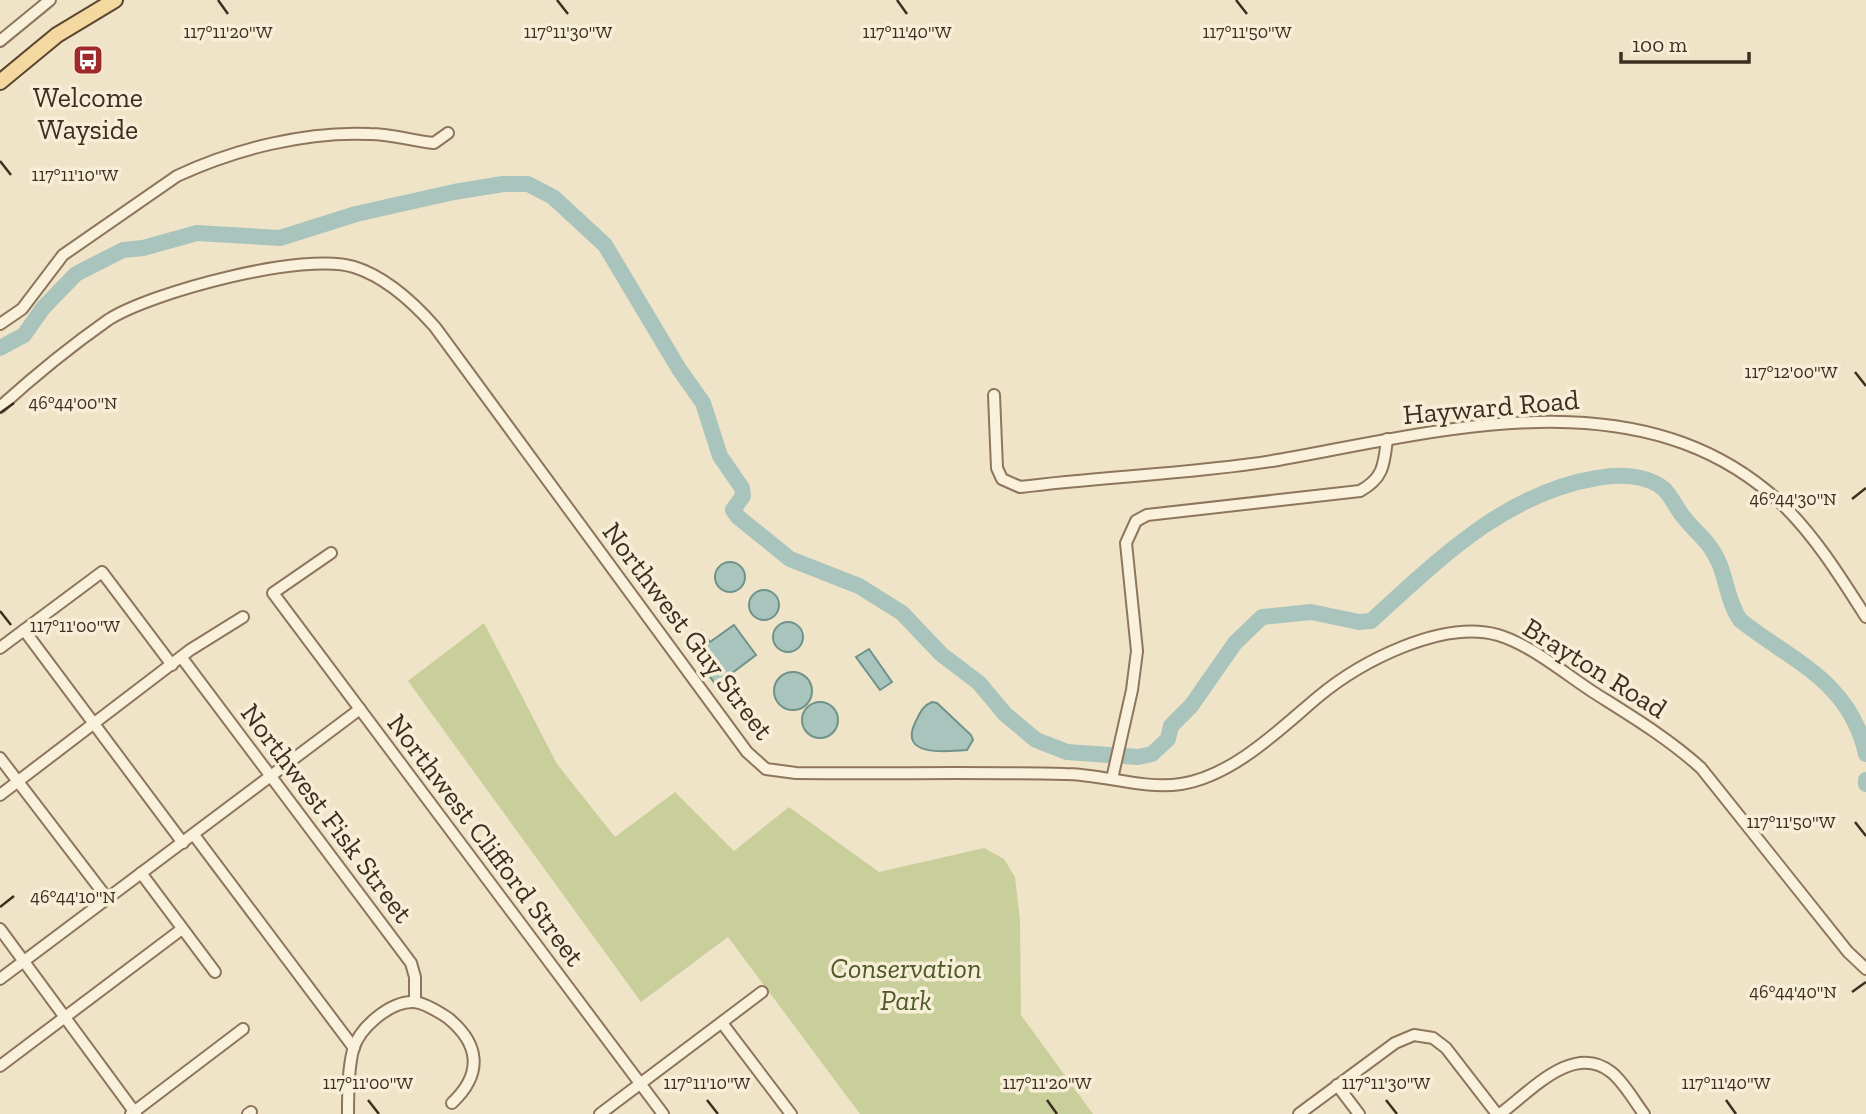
<svg xmlns="http://www.w3.org/2000/svg" width="1866" height="1114" font-family="'Zilla Slab',serif">
<style>
.green{fill:#c9cf9b}
.water{fill:#a9c4bc;stroke:#6f938a;stroke-width:2}
.lines{fill:none;stroke-linecap:round;stroke-linejoin:round}
.river{stroke:#a9c4bc;stroke-width:16}
.minor-casing{stroke:#8d765c;stroke-width:14}
.major-casing{stroke:#5b4430;stroke-width:18}
.minor{stroke:#faf1dc;stroke-width:10}
.major{stroke:#f3d9a0;stroke-width:14}
.ticks{fill:none;stroke:#3d2e20;stroke-width:2.5}
.labels{text-anchor:middle;dominant-baseline:central;stroke-width:7;stroke-linejoin:round;paint-order:stroke}
.poi-label{font-size:28px;fill:#3d2e20;stroke:#f7eed8}
.street-label{font-size:28px;fill:#3d2e20;stroke:#f7eed8}
.park-label{font-size:28px;font-style:italic;fill:#4d5a26;stroke:#f7eed8}
.ticks-label{font-size:18px;text-anchor:middle;fill:#3d2e20;stroke:#f7eed8;stroke-width:7;stroke-linejoin:round;paint-order:stroke}
</style>
<rect width="100%" height="100%" fill="#f0e4c8"/>
<path class="green" d="M484,623L557,764L615,837L675,792L734,851L789,807L879,872L984,848L1004,859L1015,877L1020,920L1021,1015L1093,1114H860L728,937L641,1002L408,681Z"/>
<g class="water">
<circle cx="730" cy="577" r="15"/>
<circle cx="764" cy="605" r="15"/>
<circle cx="788" cy="637" r="15"/>
<path d="M734,625L756,655L716,685L685,643L701,631L710,642Z"/>
<path d="M869,649L892,682L880,690L856,657Z"/>
<circle cx="793" cy="691" r="19"/>
<circle cx="820" cy="720" r="18"/>
<path d="M932,702L937,703L971,735L973,740L967,750C944,752 899,756 915,723C920,713 922,706 932,702Z"/>
</g>
<g class="lines">
<g class="river">
<path d="M0,348L24,335L43,308L76,274L123,250L143,248L197,233L280,238L356,214L454,192L503,184H528L553,197L605,245L679,369L703,403L720,456L742,488L743,496L733,510L738,517L790,559L859,586L902,613L941,654L979,683L1005,714L1036,740L1067,752L1138,757L1152,754L1168,739L1171,726L1191,706L1235,643L1262,617L1311,612L1359,622L1371,621C1438,560 1505,493 1597,478C1617,474 1647,474 1664,489C1671,496 1676,507 1682,515C1697,535 1709,539 1720,565C1727,584 1729,604 1740,620C1793,662 1850,681 1866,754"/>
<path d="M1866,780V784"/>
</g>
<g class="minor-casing">
<g id="minor">
<path d="M0,41L50,0"/>
<path d="M0,324L22,309L63,255L177,176C235,149 306,131 370,134C392,134 413,141 434,143L448,133"/>
<path d="M994,395L997,468L1002,479L1020,487C1105,476 1194,474 1278,460C1446,430 1645,373 1784,506C1817,539 1841,578 1866,617"/>
<path d="M0,407C33,377 71,346 108,320C151,292 306,251 354,267C386,277 413,302 435,327L747,752L766,769L796,773C886,774 976,772 1065,774C1103,774 1144,790 1181,784C1233,776 1280,729 1318,697C1360,662 1442,619 1498,635C1531,645 1564,673 1593,692C1631,716 1668,738 1701,768L1848,952L1866,969"/>
<path d="M331,553L273,593L663,1114"/>
<path d="M24,630L183,843"/>
<path d="M0,648L102,572L172,665"/>
<path d="M182,658L411,963L415,977V1002"/>
<path d="M0,758L107,898"/>
<path d="M1112,779L1132,690L1137,651L1126,543L1136,521L1147,515L1360,491C1384,478 1384,464 1387,439"/>
<path d="M0,795L190,650L243,617"/>
<path d="M194,835L354,1048"/>
<path d="M141,873L215,972"/>
<path d="M0,929L136,1114"/>
<path d="M0,979L360,709"/>
<path d="M722,1023L791,1114"/>
<path d="M0,1066L182,929"/>
<path d="M1337,1085L1359,1114"/>
<path d="M131,1114L243,1029"/>
<path d="M248,1114L251,1112"/>
<path d="M348,1114C348,1094 348,1069 353,1050C359,1028 390,1001 414,1002C425,1003 439,1012 448,1018C480,1044 483,1074 452,1103"/>
<path d="M600,1114L762,992"/>
<path d="M1299,1114L1395,1043L1414,1035L1433,1038L1446,1048L1497,1114"/>
<path d="M1500,1114C1530,1092 1573,1042 1611,1072C1624,1082 1634,1101 1644,1114"/>
</g>
</g>
<g class="major-casing">
<path id="major" d="M0,82L57,35L115,0"/>
</g>
<use href="#minor" class="minor"/>
<use href="#major" class="major"/>
</g>
<path class="ticks" d="M218,0L228,14M557,0L568,14M897,0L907,14M1236,0L1247,14M0,161L11,175M1855,372L1866,386M0,413L14,403M1852,499L1866,488M0,611L11,625M1855,822L1866,836M0,907L14,896M1852,992L1866,982M368,1100L379,1114M707,1100L718,1114M1047,1100L1057,1114M1386,1100L1397,1114M1726,1100L1736,1114"/>
<defs>
<g id="bus-square" transform="scale(1.575)"><rect x="-9" y="-9" width="18" height="18" rx="4" fill="#9e2a2b" stroke="#f7eed8"/><path d="M-5-6H5V4H4V6H2V4H-2V6H-4V4H-5ZM-3.5-4V0h7V-4ZM-3.5 1.2v1.5H-2V1.2ZM2 1.2v1.5H3.5V1.2Z" fill="#fff"/></g>
</defs>
<g fill-rule="evenodd">
<use href="#bus-square" x="88" y="60"/>
</g>
<g class="labels">
<g class="poi-label">
<text x="88" y="97">Welcome<tspan x="88" dy="32">Wayside</tspan></text>
</g>
<g class="street-label">
<text transform="translate(1491 407) rotate(-5)">Hayward Road</text>
<text transform="translate(688 631) rotate(53)">Northwest Guy Street</text>
<text transform="translate(1595 668) rotate(32)">Brayton Road</text>
<text transform="translate(327 813) rotate(53)">Northwest Fisk Street</text>
<text transform="translate(486 840) rotate(53)">Northwest Clifford Street</text>
</g>
<g class="park-label">
<text x="906" y="968">Conservation<tspan x="906" dy="32">Park</tspan></text>
</g>
</g>
<g class="ticks-label">
<text x="228" y="38">117°11'20"W</text>
<text x="568" y="38">117°11'30"W</text>
<text x="907" y="38">117°11'40"W</text>
<text x="1247" y="38">117°11'50"W</text>
<text x="75" y="181">117°11'10"W</text>
<text x="1791" y="378">117°12'00"W</text>
<text x="73" y="409">46°44'00"N</text>
<text x="1793" y="505">46°44'30"N</text>
<text x="75" y="632">117°11'00"W</text>
<text x="1791" y="828">117°11'50"W</text>
<text x="73" y="903">46°44'10"N</text>
<text x="1793" y="998">46°44'40"N</text>
<text x="368" y="1089">117°11'00"W</text>
<text x="707" y="1089">117°11'10"W</text>
<text x="1047" y="1089">117°11'20"W</text>
<text x="1386" y="1089">117°11'30"W</text>
<text x="1726" y="1089">117°11'40"W</text>
</g>
<path d="M1621 52v10h128v-10" fill="none" stroke="#3d2e20" stroke-width="3.5"/>
<text x="1632" y="52" font-size="21" fill="#3d2e20" stroke="#f7eed8" stroke-width="5" paint-order="stroke">100 m</text>
</svg>
